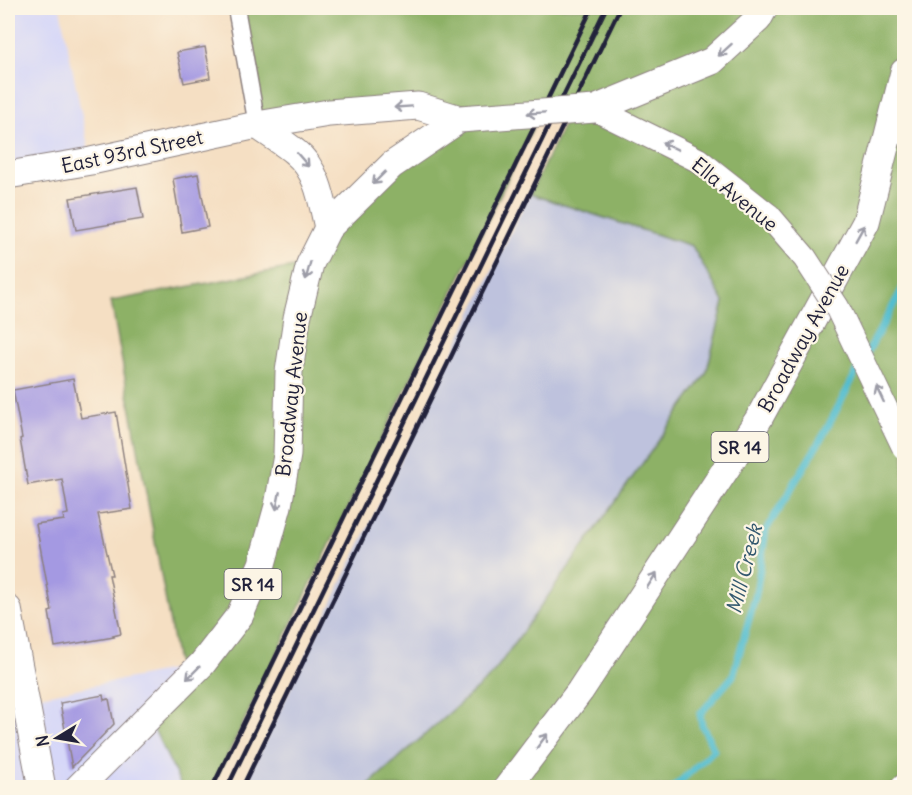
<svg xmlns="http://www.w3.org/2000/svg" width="912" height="795" font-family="Delius,sans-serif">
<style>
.built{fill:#d6d7f8}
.industrial{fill:#bec2dd}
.forest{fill:#8db166;stroke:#586a50;stroke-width:1.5}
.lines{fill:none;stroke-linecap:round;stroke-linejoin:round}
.stream{stroke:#52bdcf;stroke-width:7}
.building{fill:#a499e2}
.minor-casing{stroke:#8c807f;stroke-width:19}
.secondary-casing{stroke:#8c807f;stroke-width:26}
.primary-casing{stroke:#8c807f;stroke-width:29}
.minor{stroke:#fff;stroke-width:16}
.secondary{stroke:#fff;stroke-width:24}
.primary{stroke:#fff;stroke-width:27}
.rail{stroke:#22223b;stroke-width:4.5}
.secondary-bridge-casing{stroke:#8c807f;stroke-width:26;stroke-linecap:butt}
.primary-bridge-casing{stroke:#8c807f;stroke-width:29;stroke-linecap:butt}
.secondary-bridge{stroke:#fff;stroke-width:24}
.primary-bridge{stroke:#fff;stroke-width:27}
.oneway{stroke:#9c9ca7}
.labels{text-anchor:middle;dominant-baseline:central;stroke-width:4.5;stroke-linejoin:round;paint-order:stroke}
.shield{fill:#fcf5e5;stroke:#63616e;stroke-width:1.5}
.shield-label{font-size:18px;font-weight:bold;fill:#22223b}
.street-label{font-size:20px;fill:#22223b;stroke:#fcf5e5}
.water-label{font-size:21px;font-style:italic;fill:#33586f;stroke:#fcf5e5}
</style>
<rect width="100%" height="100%" fill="#fcf5e5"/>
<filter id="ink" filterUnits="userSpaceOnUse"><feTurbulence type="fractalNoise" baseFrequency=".0167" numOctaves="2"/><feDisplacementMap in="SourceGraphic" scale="12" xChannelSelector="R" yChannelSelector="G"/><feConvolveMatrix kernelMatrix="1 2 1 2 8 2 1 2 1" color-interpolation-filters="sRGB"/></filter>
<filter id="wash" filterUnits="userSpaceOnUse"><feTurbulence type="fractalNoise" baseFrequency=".008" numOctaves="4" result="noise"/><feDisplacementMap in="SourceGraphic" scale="24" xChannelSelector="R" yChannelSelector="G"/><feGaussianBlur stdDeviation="1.35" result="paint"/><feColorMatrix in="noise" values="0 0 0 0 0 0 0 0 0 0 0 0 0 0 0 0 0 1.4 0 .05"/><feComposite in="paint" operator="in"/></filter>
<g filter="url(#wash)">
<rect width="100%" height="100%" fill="#f5dfc3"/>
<g class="built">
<path d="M8,8H60L91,161L8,176Z"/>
<path d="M8,608L25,699L202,664L148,717L182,787H8Z"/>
</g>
<path class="industrial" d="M570,110L530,194L692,246L724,302L706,374L492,675L366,787L242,788Z"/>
<path class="forest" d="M236,8H904V786L366,787L492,675L706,374L724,302L692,246L530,194L570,111H541L212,787H182L148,717L200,664L178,668L111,301L310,264L328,228L459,119L418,106L257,125Z"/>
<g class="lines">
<g class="stream">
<path d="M866,355L904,286"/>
<path d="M673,788L714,750L702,725L700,714L733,676L756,594L766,530L824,434L859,367"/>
</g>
</g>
<g id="blocks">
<g class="building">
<path d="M205,47L210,71L209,72L210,78L184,83L177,52Z"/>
<path d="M198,174L208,227L182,232L173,179Z"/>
<path d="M137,187L143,219L76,230L70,198Z"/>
<path d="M73,379L81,418L116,412L132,509L98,514L112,575H109L121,634L113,636L114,637L55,647L49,612L52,611L36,524L64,520L63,515L68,514L62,479L28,485L20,439L22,438L13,390Z"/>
<path d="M103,695L104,700L109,699L114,724L72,767L60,703Z"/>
</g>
</g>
</g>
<g filter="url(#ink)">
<use href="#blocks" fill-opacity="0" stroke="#8c807f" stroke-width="1.5"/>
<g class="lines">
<g class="minor-casing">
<path id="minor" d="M236,8L257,125"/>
</g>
<g class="secondary-casing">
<g id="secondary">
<path d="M595,109L698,160L769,216"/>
<path d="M902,788L904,786"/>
</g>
</g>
<g class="primary-casing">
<g id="primary">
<path d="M595,109L712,61L758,19L764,8"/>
<path d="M257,125C269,134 283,142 295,152C318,170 322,201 328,228"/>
<path d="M8,175L91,161L257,125L329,113L418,106L460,119"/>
<path d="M8,609L42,788"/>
<path d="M78,788L202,664L240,615L262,564L278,506L287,455L289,372L297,318L310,264L328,228L392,165L460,119"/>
<path d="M507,788L580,691L758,420L866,222L904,72"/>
</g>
</g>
<use href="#minor" class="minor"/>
<use href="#secondary" class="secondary"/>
<use href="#primary" class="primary"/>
<g class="rail">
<path d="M212,788L592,8"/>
<path d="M227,788L606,8"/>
<path d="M242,788L620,8"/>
</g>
<g class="secondary-bridge-casing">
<path id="secondary-bridge" d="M769,216L805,258L837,307L904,447"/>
</g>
<g class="primary-bridge-casing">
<path id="primary-bridge" d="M460,119L595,109"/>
</g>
<use href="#secondary-bridge" class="secondary-bridge"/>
<use href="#primary-bridge" class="primary-bridge"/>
</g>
<defs><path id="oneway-shaft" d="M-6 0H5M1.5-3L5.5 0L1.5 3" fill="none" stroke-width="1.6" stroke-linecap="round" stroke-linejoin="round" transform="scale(1.5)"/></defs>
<g class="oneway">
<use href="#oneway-shaft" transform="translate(725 50) rotate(138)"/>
<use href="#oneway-shaft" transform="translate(403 107) rotate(176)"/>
<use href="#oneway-shaft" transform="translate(536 113) rotate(176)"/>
<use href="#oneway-shaft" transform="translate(670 146) rotate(-154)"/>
<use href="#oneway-shaft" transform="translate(303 160) rotate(49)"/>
<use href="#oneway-shaft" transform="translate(379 178) rotate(135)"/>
<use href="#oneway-shaft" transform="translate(860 233) rotate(-61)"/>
<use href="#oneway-shaft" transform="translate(308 271) rotate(105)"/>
<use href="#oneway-shaft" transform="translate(880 394) rotate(-115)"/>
<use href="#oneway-shaft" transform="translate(278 501) rotate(101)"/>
<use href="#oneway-shaft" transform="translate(652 580) rotate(-57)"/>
<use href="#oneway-shaft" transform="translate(193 673) rotate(135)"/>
<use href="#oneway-shaft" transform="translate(542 741) rotate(-53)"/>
</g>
</g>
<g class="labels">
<g class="shield">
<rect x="711.5" y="432" width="57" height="30" rx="4.5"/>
<rect x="224.5" y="569" width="57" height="30" rx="4.5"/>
</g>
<g class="shield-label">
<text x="740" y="447">SR 14</text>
<text x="253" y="584">SR 14</text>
</g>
<g class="street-label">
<text transform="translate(132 151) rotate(-12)">East 93rd Street</text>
<text transform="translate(735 194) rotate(39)">Ella Avenue</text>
<text transform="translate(803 338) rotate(-61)">Broadway Avenue</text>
<text transform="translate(291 394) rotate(-84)">Broadway Avenue</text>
</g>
<g class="water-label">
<text transform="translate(744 569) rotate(-76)">Mill Creek</text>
</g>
</g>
<rect width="912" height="795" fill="none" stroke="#fcf5e5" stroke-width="30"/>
<g transform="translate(57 738) rotate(259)" stroke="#fcf5e5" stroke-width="4.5" paint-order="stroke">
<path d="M0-4.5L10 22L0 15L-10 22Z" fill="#22223b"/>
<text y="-9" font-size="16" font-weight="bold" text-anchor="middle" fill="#22223b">N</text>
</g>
</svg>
